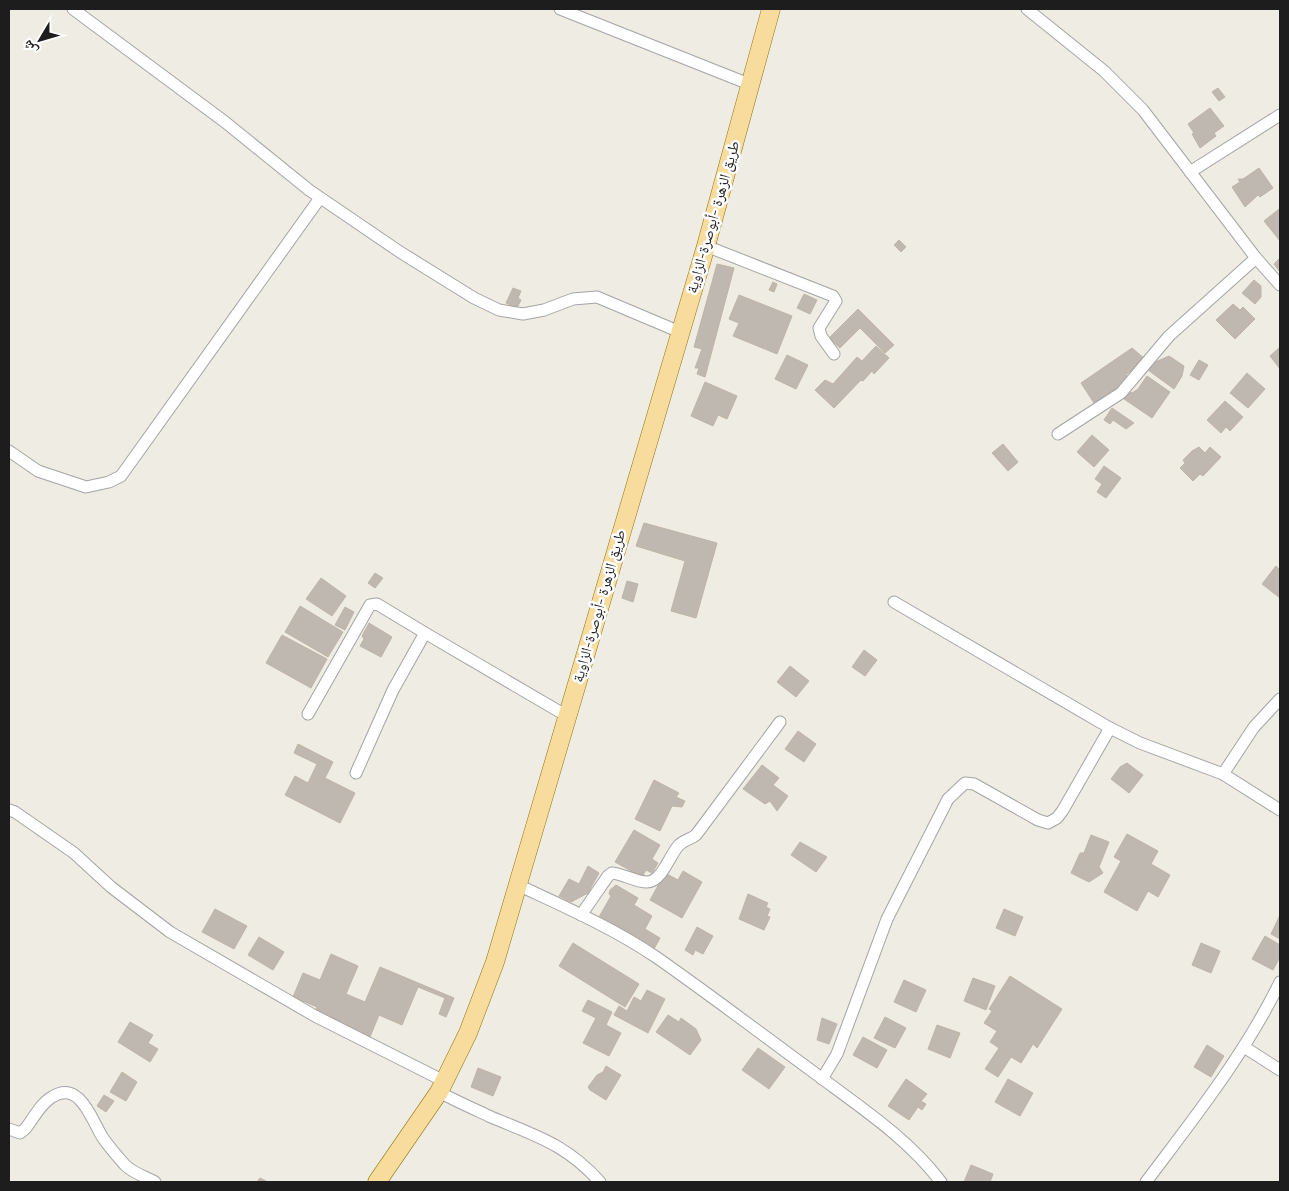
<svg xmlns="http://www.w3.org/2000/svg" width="1289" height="1191" font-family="Raleway,'Noto Naskh Arabic',sans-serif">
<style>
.building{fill:#beb8b0;stroke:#bfb4a6}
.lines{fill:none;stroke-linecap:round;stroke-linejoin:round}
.minor-casing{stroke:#a4a4a4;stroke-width:13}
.primary-casing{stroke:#907306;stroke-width:19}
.minor{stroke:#fff;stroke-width:11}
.primary{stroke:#f8dc9e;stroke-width:18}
.labels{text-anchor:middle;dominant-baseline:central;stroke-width:5;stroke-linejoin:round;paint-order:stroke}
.street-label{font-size:15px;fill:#1d1d1d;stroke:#fff}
</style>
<rect width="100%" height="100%" fill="#eeece3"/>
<g class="building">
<path d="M1218,88L1225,97L1219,101L1212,92Z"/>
<path d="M1210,108L1224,126L1214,133L1216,136L1200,148L1192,134L1194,133L1188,124Z"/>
<path d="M1259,168L1273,188L1260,197L1258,195L1245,207L1232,187L1240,182L1238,179H1243Z"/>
<path d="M1279,209H1280V241L1264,221Z"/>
<path d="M899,240L906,247L901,252L894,245Z"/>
<path d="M1280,258V272L1274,264Z"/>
<path d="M717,264L734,268L705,377L697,374L699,368H695L702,349L694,347Z"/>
<path d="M1254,280L1261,286V297L1255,304L1242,293Z"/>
<path d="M773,282L777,284L774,292L769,290Z"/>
<path d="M513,288L521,291L518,298L521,300L517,308L506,303Z"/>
<path d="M804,294L817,300L810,314L797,308Z"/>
<path d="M739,295L792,316L777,354L733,336L739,323L729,319Z"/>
<path d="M1233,304L1240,310L1243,307L1255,319L1235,339L1216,320Z"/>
<path d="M858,309L894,345L885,353L860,328L840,348L829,338Z"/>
<path d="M876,346L889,358L874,374L872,371L863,381L861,380L834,408L815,390L825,380L833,384L857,357L862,361Z"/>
<path d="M1280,347V369L1270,356Z"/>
<path d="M1132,348L1145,359L1126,375L1129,380L1094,403L1081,383Z"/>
<path d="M787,355L808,365L796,389L775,379Z"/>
<path d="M1169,356L1184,366L1182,376L1174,389L1148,370L1153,363Z"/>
<path d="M1199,360L1208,365L1199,380L1190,375Z"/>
<path d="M1247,373L1265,389L1248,408L1230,393Z"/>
<path d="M1147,376L1170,392L1152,418L1124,399L1129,391L1132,393L1138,389Z"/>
<path d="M705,382L737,396L727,419L718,415L713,426L691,416Z"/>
<path d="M1225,401L1243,417L1230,431L1226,427L1221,433L1207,420Z"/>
<path d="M1112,408L1134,423L1126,429L1113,420L1110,424L1104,420Z"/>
<path d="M1092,435L1109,450L1094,467L1077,452Z"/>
<path d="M1003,444L1018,462L1008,471L992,453Z"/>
<path d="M1199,447L1205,453L1210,447L1221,457L1203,476L1200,474L1193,481L1180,468L1185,463L1183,460L1192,451Z"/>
<path d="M1104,466L1121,478L1106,498L1097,492L1102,484L1095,479Z"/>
<path d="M644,523L717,543L696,618L671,611L685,561L636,546Z"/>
<path d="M1276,566L1280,570V598L1262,584Z"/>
<path d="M375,573L383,578L375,588L368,583Z"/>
<path d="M321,578L346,596L332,616L306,599Z"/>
<path d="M627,581L638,584L633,602L622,598Z"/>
<path d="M300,606L343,632L328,657L285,632Z"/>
<path d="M345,607L354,612L345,630L335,625Z"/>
<path d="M369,623L392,637L381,657L360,646L364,639L362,636Z"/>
<path d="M282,635L327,659L311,688L266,663Z"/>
<path d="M864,650L877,660L865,676L852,667Z"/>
<path d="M790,666L809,681L796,697L777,682Z"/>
<path d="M798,731L816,744L804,762L785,749Z"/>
<path d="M298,744L333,762L325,778L355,793L340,823L285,795L295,776L308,783L317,764L294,753Z"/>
<path d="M1127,763L1143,775L1129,793L1111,779L1120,767Z"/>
<path d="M762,765L779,778L773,785L788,796L777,811L770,801L765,804L743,789Z"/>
<path d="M654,780L679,793L676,797L685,801L682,807L672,806L660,831L635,819Z"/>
<path d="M634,830L660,845L652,859L658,863L652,873L646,870L642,877L615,862Z"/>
<path d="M1127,834L1158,851L1151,864L1170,875L1158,897L1148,891L1137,911L1104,892L1121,861L1114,857Z"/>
<path d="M1091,835L1109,842L1099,867L1103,873L1089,882L1071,873L1080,853H1084Z"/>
<path d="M800,842L827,857L816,872L791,855Z"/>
<path d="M588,866L599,873L588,893L571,902L559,896L569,879L579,884Z"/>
<path d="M683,871L702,882L682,918L650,900L665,873L678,880Z"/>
<path d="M616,885L638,898L634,905L652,916L645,929L660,938L654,949L599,917L611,896L609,894L610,890Z"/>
<path d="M748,894L768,903L766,907L770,909L767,916L770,917L764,930L739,919Z"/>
<path d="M215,909L247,926L234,949L202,932Z"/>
<path d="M1004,909L1023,917L1015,936L996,928Z"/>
<path d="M1280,915V939L1271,934Z"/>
<path d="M697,927L713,936L703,954L695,950L693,955L685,950Z"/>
<path d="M1265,936L1280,945V957L1273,970L1252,959Z"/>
<path d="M259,937L284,952L273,970L248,955Z"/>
<path d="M573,943L639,984L625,1007L559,966Z"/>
<path d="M1201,943L1220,951L1211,973L1192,965Z"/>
<path d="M331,954L358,966L346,994L365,1002L380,967L454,998L446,1017L439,1014L445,998L418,987L402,1025L379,1015L370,1037L315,1011L317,1007L293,997L303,973L320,980Z"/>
<path d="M1010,976L1062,1009L1037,1048L1033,1044L1021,1063L1011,1057L998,1077L985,1069L999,1048L990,1042L997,1031L984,1023L992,1011L989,1009Z"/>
<path d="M973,978L995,986L986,1010L964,1001Z"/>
<path d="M904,980L926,990L916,1012L894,1002Z"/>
<path d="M647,990L665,999L648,1033L614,1015L619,1006L627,1011L634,997L641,1001Z"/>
<path d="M588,1000L612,1012L606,1025L621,1033L609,1056L583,1043L596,1018L582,1011Z"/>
<path d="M668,1015L679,1022L681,1018L696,1029L701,1040L690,1055L656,1032Z"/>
<path d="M885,1017L906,1028L895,1048L874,1038Z"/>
<path d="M822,1018L837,1024L829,1044L817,1040Z"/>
<path d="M130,1022L153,1035L148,1043L158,1049L150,1062L118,1042Z"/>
<path d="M937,1025L960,1033L950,1058L928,1049Z"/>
<path d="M863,1037L887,1050L877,1068L853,1055Z"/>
<path d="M1207,1045L1224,1056L1211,1077L1194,1067Z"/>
<path d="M758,1048L785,1067L769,1089L742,1070Z"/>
<path d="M606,1066L621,1075L606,1100L590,1090L588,1087L597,1075L603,1072Z"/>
<path d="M478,1068L501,1077L493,1096L471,1087Z"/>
<path d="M122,1072L137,1082L126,1101L110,1092Z"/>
<path d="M906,1079L927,1094L921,1101L926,1104L922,1110L918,1107L909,1120L888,1106Z"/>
<path d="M1008,1079L1033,1093L1020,1116L995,1102Z"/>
<path d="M104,1095L114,1101L106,1112L97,1106Z"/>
<path d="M971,1165L993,1174L990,1182H964Z"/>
<path d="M260,1178L268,1182H257Z"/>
</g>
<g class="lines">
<g class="minor-casing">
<g id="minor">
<path d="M73,9L225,122L309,190L400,252L474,298L499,310L523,314L544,310L573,299L597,297L680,332"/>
<path d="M560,9L749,84"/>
<path d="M1027,9L1104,71L1143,110L1256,258L1280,285"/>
<path d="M1190,172L1280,115"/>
<path d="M706,246L833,296L836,301L819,328L821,336L834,354"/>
<path d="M1058,434L1121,393L1169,336L1256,258"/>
<path d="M9,451L38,471L86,487L109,482L121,476L320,198"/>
<path d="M894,602L1110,728L1140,743L1223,774L1280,810"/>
<path d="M308,714L370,605L377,604L425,633"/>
<path d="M356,773L393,690L425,633L567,716"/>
<path d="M1223,774L1254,727L1280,699"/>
<path d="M9,810L15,812L74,853L111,887L170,932L315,1016L444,1081"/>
<path d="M518,885C565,907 613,928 656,957C709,994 760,1033 812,1071C857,1105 907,1137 941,1182"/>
<path d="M581,915L608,876L612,873C624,874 635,882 647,882C662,882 670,854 679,845C684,840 691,839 696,835L780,722"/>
<path d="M1244,1047L1280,1070"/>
<path d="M822,1079L837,1054L887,919L948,799L965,783L974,784L1038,820L1048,823L1057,818L1063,810L1110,728"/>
<path d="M439,1092C456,1101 474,1109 491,1117C536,1136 566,1144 600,1182"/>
<path d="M9,1129L20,1133L25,1129C33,1119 41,1103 52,1097C80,1079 92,1121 103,1138C109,1147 118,1157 125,1165C133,1173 146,1177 155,1182"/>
<path d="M1146,1182C1194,1118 1245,1054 1280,982"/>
</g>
</g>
<g class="primary-casing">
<path id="primary" d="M377,1182L439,1092L468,1033L495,962L706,246L771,9"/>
</g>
<use href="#minor" class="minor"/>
<use href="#primary" class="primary"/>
</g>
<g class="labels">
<g class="street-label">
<text transform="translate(713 217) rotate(-74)">طريق الزهرة -أبوصرة-الزاوية</text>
<text transform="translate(599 606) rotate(-74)">طريق الزهرة -أبوصرة-الزاوية</text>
</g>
</g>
<rect width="1289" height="1191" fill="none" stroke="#1d1d1d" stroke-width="20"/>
<g transform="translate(40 40) rotate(232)" stroke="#ffffff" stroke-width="4" paint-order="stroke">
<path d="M0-4L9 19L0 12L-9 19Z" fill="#1d1d1d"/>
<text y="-8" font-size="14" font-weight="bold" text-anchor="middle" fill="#1d1d1d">ش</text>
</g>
</svg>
